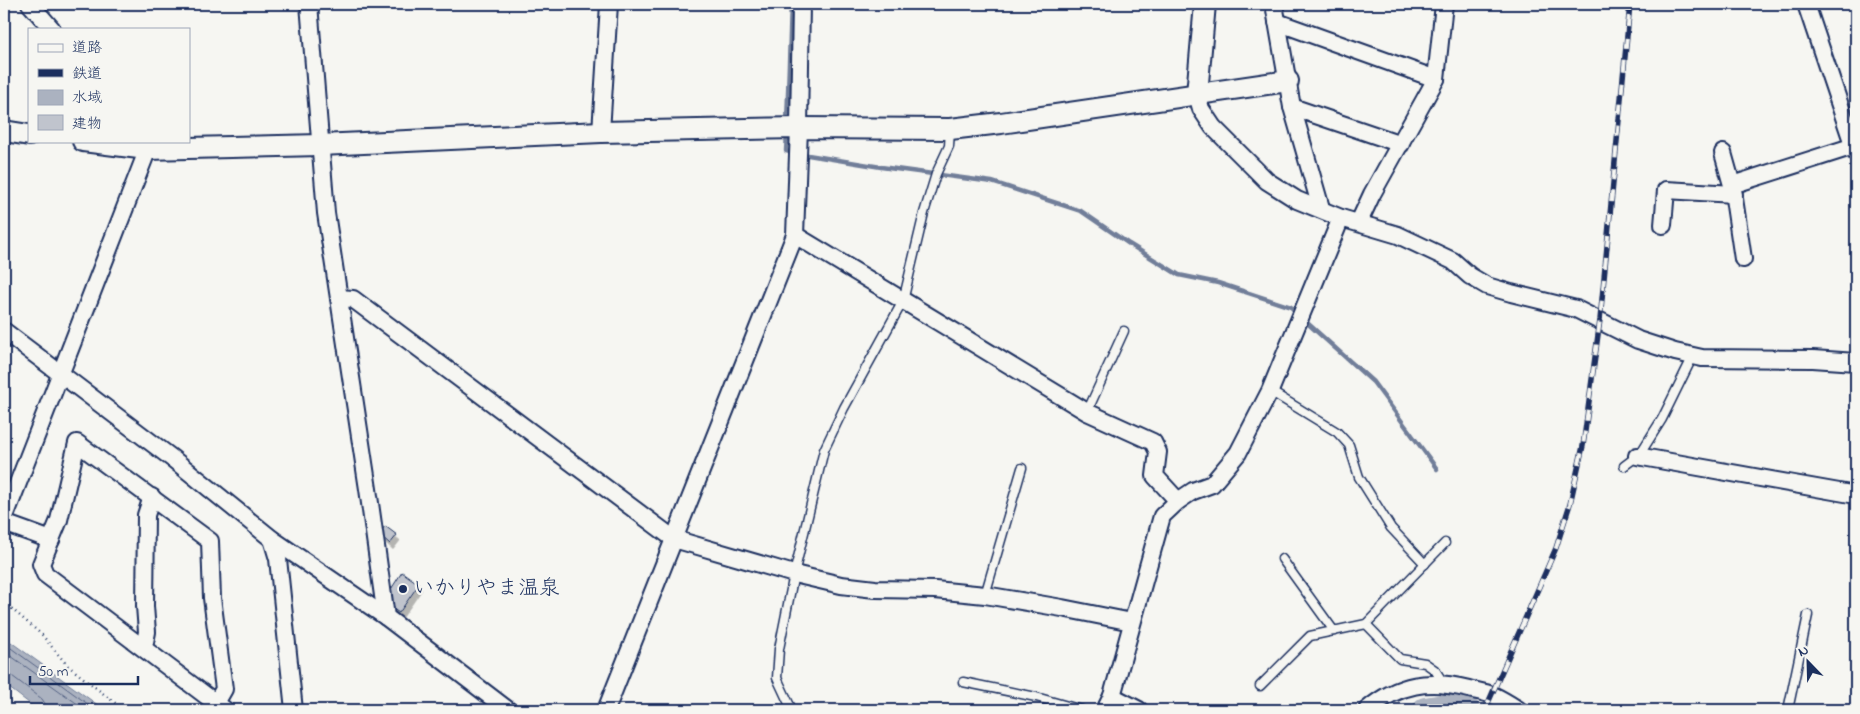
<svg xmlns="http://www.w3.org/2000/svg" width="1860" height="714" font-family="'Indie Flower','Klee One',sans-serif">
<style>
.water{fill:#abb2c0;stroke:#717e99}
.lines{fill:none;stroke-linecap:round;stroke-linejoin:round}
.shore{stroke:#556385;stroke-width:1}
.stream{stroke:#717e99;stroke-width:4.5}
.river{stroke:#abb2c0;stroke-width:26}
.building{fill:#c0c4cd;stroke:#1b2f5e;filter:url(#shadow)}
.service-casing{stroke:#1b2f5e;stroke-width:11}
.minor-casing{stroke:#1b2f5e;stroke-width:20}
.tertiary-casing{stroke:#1b2f5e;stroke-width:24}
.path{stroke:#1b2f5e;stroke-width:2.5;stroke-dasharray:1 4;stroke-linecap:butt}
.service{stroke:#f6f6f2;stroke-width:8}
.minor{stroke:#f6f6f2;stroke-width:16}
.tertiary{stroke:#f6f6f2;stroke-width:20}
.rail-casing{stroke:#1b2f5e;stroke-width:5.5}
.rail{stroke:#f6f6f2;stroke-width:4;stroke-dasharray:11;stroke-linecap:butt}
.poi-dot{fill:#1b2f5e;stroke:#f6f6f2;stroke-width:2}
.labels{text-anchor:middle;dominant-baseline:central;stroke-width:4.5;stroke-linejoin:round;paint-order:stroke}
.poi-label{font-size:21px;fill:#1b2f5e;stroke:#f6f6f2;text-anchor:start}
</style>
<defs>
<filter id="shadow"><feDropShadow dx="3" dy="5.5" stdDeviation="0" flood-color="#0004"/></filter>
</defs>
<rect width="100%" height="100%" fill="#f6f6f2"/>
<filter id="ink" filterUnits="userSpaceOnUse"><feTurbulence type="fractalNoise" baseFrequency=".02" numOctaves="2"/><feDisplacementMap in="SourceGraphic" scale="10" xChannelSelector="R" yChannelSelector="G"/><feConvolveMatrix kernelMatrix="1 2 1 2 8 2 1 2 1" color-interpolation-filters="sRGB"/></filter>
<g filter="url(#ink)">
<path class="water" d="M4,637L95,703L104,710H38L4,684Z"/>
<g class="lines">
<g class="shore">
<path d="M4,643L96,710"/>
<path d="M4,651L86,710"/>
<path d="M4,674L12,676L42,699L46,705V710"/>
</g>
<g class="stream">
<path d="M787,124L791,4"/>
<path d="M787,134L786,151L794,153"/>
<path d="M802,154L881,167L992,182L1081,211L1129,244L1179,275L1218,283L1291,307L1298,314"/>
<path d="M1304,320L1373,382L1437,469"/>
</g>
<path class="river" d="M1425,710L1449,706L1467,710"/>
</g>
<g class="building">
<path d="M385,526L397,535L390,544L379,534Z"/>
<path d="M402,572L419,584L399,613L389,606L388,594Z"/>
</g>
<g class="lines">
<g class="service-casing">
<g id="service">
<path d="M1270,391L1337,432L1349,445L1359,477L1391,528L1425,564"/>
<path d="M1087,412L1124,331"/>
<path d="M1624,466L1640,454L1662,419L1693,356"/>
<path d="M1282,559L1334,631"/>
<path d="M985,595L1022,468"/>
<path d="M1366,624L1400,659L1425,663L1435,670L1444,684"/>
<path d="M963,682L1036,697L1082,710"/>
<path d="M1260,686L1310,636L1366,624L1445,543"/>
<path d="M792,710L777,678L779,649L794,574L824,450L844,408L903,301L924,213L936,174L949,146L950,130"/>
<path d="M1788,710L1808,615"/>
</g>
</g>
<g class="minor-casing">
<g id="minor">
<path d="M30,4L52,29"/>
<path d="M309,4L326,213L368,489L386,617L508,710"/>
<path d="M1274,4L1292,107L1321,208"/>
<path d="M1806,4L1856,153"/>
<path d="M1277,22L1436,79"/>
<path d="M1197,94L1201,109L1213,127L1267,181L1297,200L1341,218L1398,235L1453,261L1470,276L1487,286L1511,293L1576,309L1638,340L1675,352L1702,358L1813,359L1856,362"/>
<path d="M1292,107L1401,144"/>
<path d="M601,132L609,4"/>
<path d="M1723,153L1732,185"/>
<path d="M1359,222L1372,194L1436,79L1444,4"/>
<path d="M1663,225L1666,190L1734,194"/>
<path d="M795,235L1087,412L1153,442L1158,452L1155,476L1178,501"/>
<path d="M1743,259L1732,185L1854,146"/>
<path d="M339,298L353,299L674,539L794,574L841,585L875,589L935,590L985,595L1062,608L1132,622"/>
<path d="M4,331L173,459L272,539L386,617"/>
<path d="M1637,456L1856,495"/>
<path d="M4,519L151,141"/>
<path d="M4,523L51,540"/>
<path d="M272,539L278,559L294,710"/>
<path d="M144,647L147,632L145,606L146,515L152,497"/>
<path d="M1112,696L1139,710"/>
<path d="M216,703L224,689L212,598L210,541L77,443L59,520L41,564L45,574L225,710"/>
<path d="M606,710L795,235L799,128L801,4"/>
<path d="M1105,710L1112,696L1162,516L1178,501L1193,491L1212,484L1238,453L1270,391L1341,218"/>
<path d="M1367,710C1399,683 1429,679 1469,689C1476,691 1485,692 1492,695C1501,698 1510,705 1519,710"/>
</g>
</g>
<g class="tertiary-casing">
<g id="tertiary">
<path d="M1197,94L1205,4"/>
<path d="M4,131L29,135"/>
<path d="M83,141L147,149L320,145L601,132L799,128L950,129L1001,123L1288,81"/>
</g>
</g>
<path class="path" d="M4,602L42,635L67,665L124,710"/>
<use href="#service" class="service"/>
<use href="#minor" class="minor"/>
<use href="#tertiary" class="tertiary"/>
<g class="rail-casing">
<path id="rail" d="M1485,710L1556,548L1570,504L1583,446L1600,320L1630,4"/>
</g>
<use href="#rail" class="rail"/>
</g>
</g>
<circle class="poi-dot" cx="403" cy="589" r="5"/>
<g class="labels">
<g class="poi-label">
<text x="413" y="589">いかりやま温泉</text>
</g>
</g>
<rect width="1860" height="714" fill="none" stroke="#f6f6f2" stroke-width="20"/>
<rect x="10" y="10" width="1840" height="694" fill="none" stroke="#1b2f5e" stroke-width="2" filter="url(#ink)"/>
<rect x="28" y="28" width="162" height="115" fill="#f6f6f2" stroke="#9ea6b7"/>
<rect x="38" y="44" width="25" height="8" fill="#f6f6f2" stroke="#9ea6b7"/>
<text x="72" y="52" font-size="15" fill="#1b2f5e">道路</text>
<rect x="38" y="69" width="25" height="8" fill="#1b2f5e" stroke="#9ea6b7"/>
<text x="72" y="78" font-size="15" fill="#1b2f5e">鉄道</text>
<rect x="38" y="90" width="25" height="15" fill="#abb2c0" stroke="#9ea6b7"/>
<text x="72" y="102" font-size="15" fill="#1b2f5e">水域</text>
<rect x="38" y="115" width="25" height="15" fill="#c0c4cd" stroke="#9ea6b7"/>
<text x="72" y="128" font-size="15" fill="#1b2f5e">建物</text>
<g transform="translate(1808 662) rotate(337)" stroke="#f6f6f2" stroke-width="4" paint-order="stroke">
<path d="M0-4L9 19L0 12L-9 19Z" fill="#1b2f5e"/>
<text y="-8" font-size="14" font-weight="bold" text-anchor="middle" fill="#1b2f5e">N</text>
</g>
<path d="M30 676v8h108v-8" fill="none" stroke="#1b2f5e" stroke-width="2.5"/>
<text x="38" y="676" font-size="15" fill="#1b2f5e" stroke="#f6f6f2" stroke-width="4" paint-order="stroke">50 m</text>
</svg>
